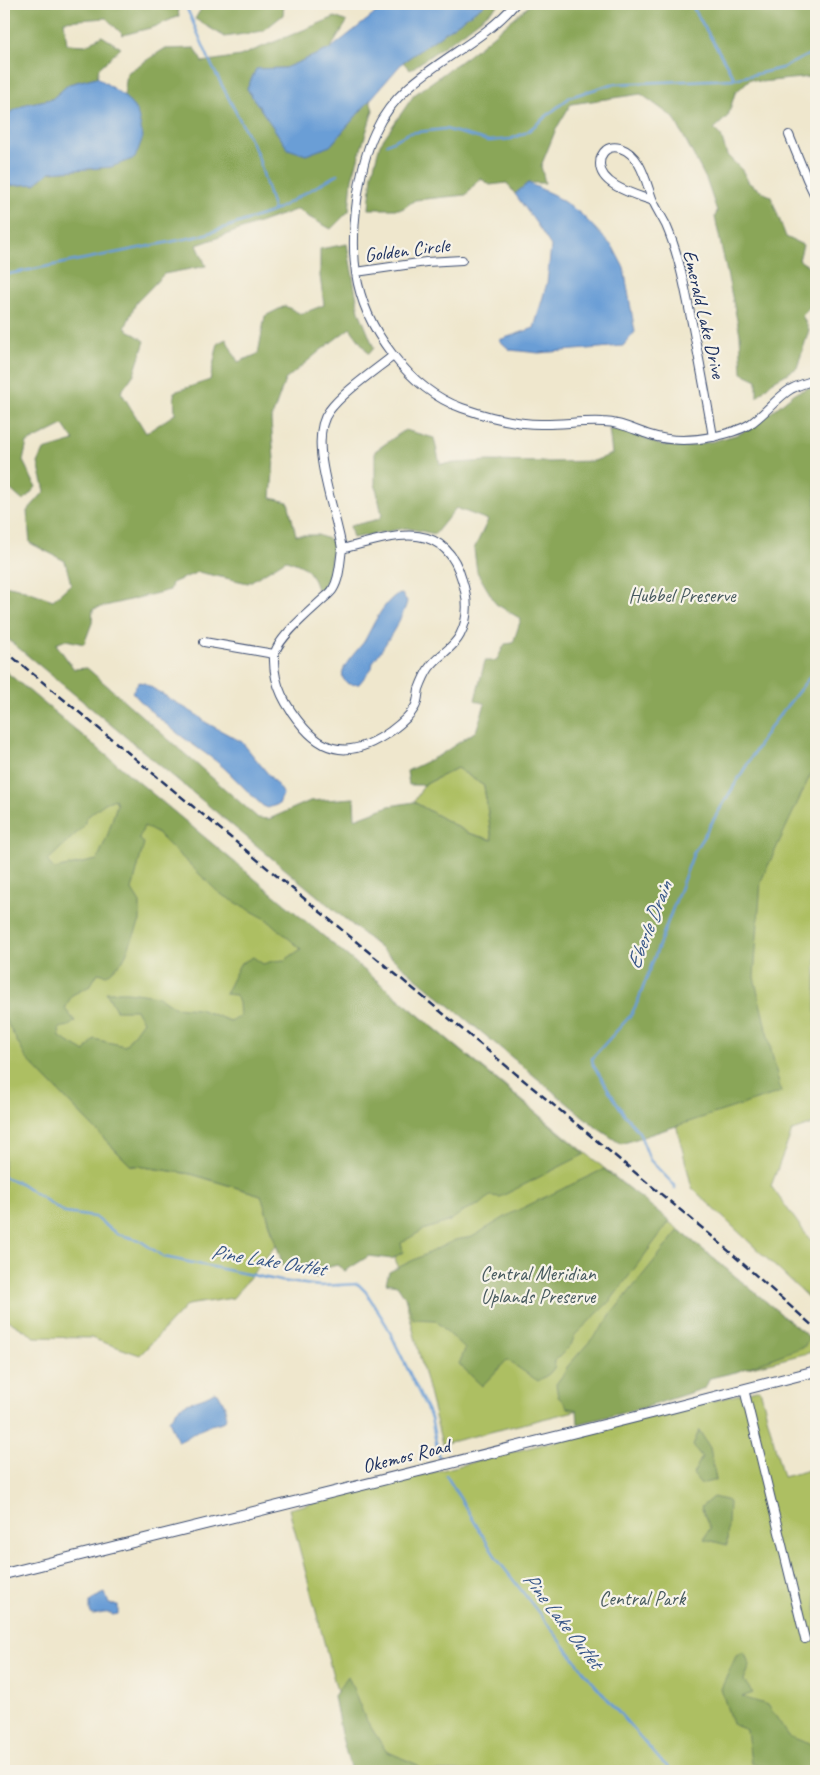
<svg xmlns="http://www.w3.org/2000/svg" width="820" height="1775" font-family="Caveat,sans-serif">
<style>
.green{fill:#adbf62;stroke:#647760}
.forest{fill:#8aa658;stroke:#526a5b;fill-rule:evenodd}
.water{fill:#6a9ed6;stroke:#42669a}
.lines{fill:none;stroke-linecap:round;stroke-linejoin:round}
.stream{stroke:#6a9ed6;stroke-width:2.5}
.minor-casing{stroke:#3b4b6f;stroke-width:10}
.tertiary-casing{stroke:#3b4b6f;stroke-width:12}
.minor{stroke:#fff;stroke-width:8}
.tertiary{stroke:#fff;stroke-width:10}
.rail{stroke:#1b2f5e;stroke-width:2.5;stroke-dasharray:8 4;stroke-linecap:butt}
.labels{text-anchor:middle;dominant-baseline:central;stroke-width:4.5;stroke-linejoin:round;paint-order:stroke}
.street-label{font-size:20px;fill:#1b2f5e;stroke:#f7f3e8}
.park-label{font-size:20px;fill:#475a5f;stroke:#f7f3e8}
.water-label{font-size:21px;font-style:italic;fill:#375688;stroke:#f7f3e8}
</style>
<rect width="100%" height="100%" fill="#f7f3e8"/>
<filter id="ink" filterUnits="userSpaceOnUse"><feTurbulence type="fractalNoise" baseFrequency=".02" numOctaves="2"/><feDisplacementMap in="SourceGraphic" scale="10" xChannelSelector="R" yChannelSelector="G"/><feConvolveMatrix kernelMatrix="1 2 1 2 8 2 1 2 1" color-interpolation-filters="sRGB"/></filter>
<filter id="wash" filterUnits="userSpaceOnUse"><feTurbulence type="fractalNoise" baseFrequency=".0096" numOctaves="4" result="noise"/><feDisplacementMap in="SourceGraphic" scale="20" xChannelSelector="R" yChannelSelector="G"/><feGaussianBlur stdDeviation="1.12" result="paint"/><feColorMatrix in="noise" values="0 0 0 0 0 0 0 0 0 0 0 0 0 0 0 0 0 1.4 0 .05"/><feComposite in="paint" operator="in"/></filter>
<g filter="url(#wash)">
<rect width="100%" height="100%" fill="#efe7cd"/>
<g class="green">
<path d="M816,422V1123L792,1131L771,1186L808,1237L816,1245V1305L692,1188L585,762L536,717Z"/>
<path d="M4,673L816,1343V1351L442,1444L331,1005L43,1075L130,1165L191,1174L261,1195L276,1245L233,1298L187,1305L140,1355L91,1338L35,1337L4,1318Z"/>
<path d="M457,768L484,786L492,840L468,833L414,802L424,785Z"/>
<path d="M760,1389L783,1477L816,1468V1771H358L289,1509Z"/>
</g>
<g class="forest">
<path d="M4,4H177L179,16L154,27L123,35L106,18L64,21L67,44L86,45L102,36L121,48L99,68L97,77L69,84L52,99L26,104L4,116Z"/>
<path d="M204,4H284L283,15L263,31L225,37L195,19Z"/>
<path d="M485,4H500L464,32L410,70L403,62Z"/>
<path d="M531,4H816V91L814,90L811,77L761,82L750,79L735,93L728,116L714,129L721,136L727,155L742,170L749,183L771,197L786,237L803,245L799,260L816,271V300L802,315L809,330L797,368L772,382L757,397V380L742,373L740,334L715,217L717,211L706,179L674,118L641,94L571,104L556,129L541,166L545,183H528L515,194L507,183L490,185L480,178L466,195L415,200L402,209H369L372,174L380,144L414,95L469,55Z"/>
<path d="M335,17L347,22L330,49L285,68L256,69L247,89L288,149L330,146L370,100L373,110L352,179L349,211L331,229L307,216L298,209L197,245L206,266L164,274L136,303L125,328L145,341L134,374L121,392L146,433L175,414L174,392L210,380L218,343L226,339L238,362L258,354L265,316L285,306L301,314L324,305L320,276V249L347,244L359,311L374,348L369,354L350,328L321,350L285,380L271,420L274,459L271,498L288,502L296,535H318L333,541L329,576L319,595C311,572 310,567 286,560L248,583L198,572L172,583L170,590L93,609L92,623L84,644L66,640L56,644L74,669L87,668L258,818L269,819L310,801L354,798L355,819L389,806L414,802L468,833L492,840L484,786L457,768L424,785H409L407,771L440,755L476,731L485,704L475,700L485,661H496L505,644L513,643L521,619L496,604L477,572L474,549L488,520L456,508L435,534L406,528L353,538L350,526L379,519L382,515L375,483V451L405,430L434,438L440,464L489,461L548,462L594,461L612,454L609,429L627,431L660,445L684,447L714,441L739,434L758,423L795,393L816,385V763L761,881L754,977L781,1092L621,1144L597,1128L4,636V585L19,588L53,600L71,584L65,561L30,543L27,511L45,491L38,463L44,450L74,441L63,425L27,443L23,461L36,487L23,501L4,484V186L35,184L50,172L111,167L137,111L124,96L127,73L164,49L195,48L202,62L240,56Z"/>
<path d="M4,670L585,1154L500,1197L490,1196L481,1204L465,1210L450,1221L423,1230L401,1243L403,1252L392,1259L369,1256L345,1271L337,1265L326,1268L318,1278L283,1266L261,1195L191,1174L130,1165L26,1058L4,1017ZM115,799L117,804L107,837L97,860L54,869L47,861L83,827L87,817L105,803ZM144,826L158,834L219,893L266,919L301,949L285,960L273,961L263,964L253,957L240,964L225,994L236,995L239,1003L240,1017L230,1021L199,1009L174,1007L158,996L127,992H106L116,1010H136L143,1021L125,1046L94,1039L85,1052L60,1037L59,1028L69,1026L75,1021L65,1009L72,995L90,986L98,973L107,975L123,961L140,921V903L132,890L144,843L139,839Z"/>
<path d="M604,1169L670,1221L611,1300L575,1335L571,1345L555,1361L554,1368L549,1374L538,1381L507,1360L482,1386L459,1364L465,1349L435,1320L413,1319L407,1300L397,1285L386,1283L389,1272L455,1240L472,1237L512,1213Z"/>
<path d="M679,1230L809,1337L805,1346L736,1372L710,1378L705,1388L643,1408L578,1424L577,1410L568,1408L564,1402L558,1397L556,1384L565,1372L567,1367L605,1324L612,1313Z"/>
<path d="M699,1430L710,1448L716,1480L701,1484L693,1474L702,1457L693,1446Z"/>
<path d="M713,1497L729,1501L727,1545L704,1539L710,1528L701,1507Z"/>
<path d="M744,1652L750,1665L744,1681L753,1693L742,1697L768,1705L789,1736L814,1746L816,1744V1771H782L751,1763L747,1730L732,1724L721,1689L736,1656Z"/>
<path d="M348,1676L365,1718L386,1751L418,1765L420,1771H351L341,1734L334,1696Z"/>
</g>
<g class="water">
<path d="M384,4H485L403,62L330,146L306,155L288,149L247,89L256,69L285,68L330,49L372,16Z"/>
<path d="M97,77L124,96L137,111L143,137L135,158L111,167L50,172L35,184L4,186V116L26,104L52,99L69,84Z"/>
<path d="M528,183L554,195L581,214L613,247L624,268L635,332L623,346L539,353L510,350L499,340L534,328L547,283L551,246L536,223L515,194Z"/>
<path d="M402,594L407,601C405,615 382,650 373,662L372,668L359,684C353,685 348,685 344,680C336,669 360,649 365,640C373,625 382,605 396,595Z"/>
<path d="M139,682L144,683L200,717L205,722L242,742L282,791L283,794L279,804L268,808L263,806C246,791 227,768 209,756C182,737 154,717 132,692Z"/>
<path d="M214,1392L218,1393C224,1403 228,1410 225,1421C218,1424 210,1424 202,1428C194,1432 187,1439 178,1442L169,1420C173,1416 176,1410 180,1407C190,1400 202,1400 214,1392Z"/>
<path d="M105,1593L109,1604L118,1605V1614L113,1615C106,1610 100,1615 92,1615L90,1611V1602L94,1598Z"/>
</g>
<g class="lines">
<g class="stream">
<path d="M185,4L212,66L257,153L274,211"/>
<path d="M691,4L735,79"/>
<path d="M387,144L409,133L445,129L489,141L511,139L527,132L570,97L612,84L735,79L782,68L816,51"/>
<path d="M4,275L200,236L274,211L338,174"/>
<path d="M4,1177L20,1183L65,1213L95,1217L117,1234L139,1240L164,1257L281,1281L320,1286L358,1284L366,1292L387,1326L431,1418L439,1457"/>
<path d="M675,1189V1186L650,1160L639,1132L624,1114L593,1065L592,1058L631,1015L638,1001L694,852L768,730L816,669"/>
<path d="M446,1475L497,1559L590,1679L661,1761L673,1771"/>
</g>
</g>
</g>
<g filter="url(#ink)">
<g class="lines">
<g class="minor-casing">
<g id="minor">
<path d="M515,4C475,52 403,70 375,132C358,168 350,234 356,273C364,328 409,389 462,408C488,417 517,425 545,424C564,424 584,421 603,422C620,422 634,430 650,435C671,442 691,441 712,437C725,434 739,431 750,424C765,414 776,398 791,389C799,385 808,382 816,380"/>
<path d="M789,135L807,179L816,198"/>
<path d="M653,201C637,195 600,186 600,164C600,159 601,154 606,150C610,147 616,147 620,148C642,155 646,184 653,201C657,210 662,217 666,225C680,257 686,294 693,328C700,364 707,400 713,437"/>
<path d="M356,272L426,262L462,260"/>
<path d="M342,549C340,561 340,578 333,589C331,593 325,597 322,600C310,611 275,640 274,657C273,685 286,707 304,728C331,759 360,753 391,731C399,725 410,716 415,707C418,702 418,694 419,689C422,681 425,674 429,668C438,655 453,649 460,635C469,618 468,598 462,580C444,515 389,537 342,549C337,513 306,441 329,411C342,393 374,371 393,356"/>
<path d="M204,642L274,654"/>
<path d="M744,1389L805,1639"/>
</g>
</g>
<g class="tertiary-casing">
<path id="tertiary" d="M4,1574L652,1413L816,1371"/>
</g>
<use href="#minor" class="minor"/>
<use href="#tertiary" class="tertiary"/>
<path class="rail" d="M4,650L713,1237L816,1329"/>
</g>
</g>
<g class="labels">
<g class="street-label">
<text transform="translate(407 250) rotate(-7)">Golden Circle</text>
<text transform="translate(704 314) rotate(77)">Emerald Lake Drive</text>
<text transform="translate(406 1456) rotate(-14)">Okemos Road</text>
</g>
<g class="park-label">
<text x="682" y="595">Hubbel Preserve</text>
<text x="538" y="1273">Central Meridian<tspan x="538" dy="23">Uplands Preserve</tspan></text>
<text x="642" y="1598">Central Park</text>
</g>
<g class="water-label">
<text transform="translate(649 925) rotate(-69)">Eberle Drain</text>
<text transform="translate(268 1260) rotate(9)">Pine Lake Outlet</text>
<text transform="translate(563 1620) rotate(52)">Pine Lake Outlet</text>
</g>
</g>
<rect width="820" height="1775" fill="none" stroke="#f7f3e8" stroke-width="20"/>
</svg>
